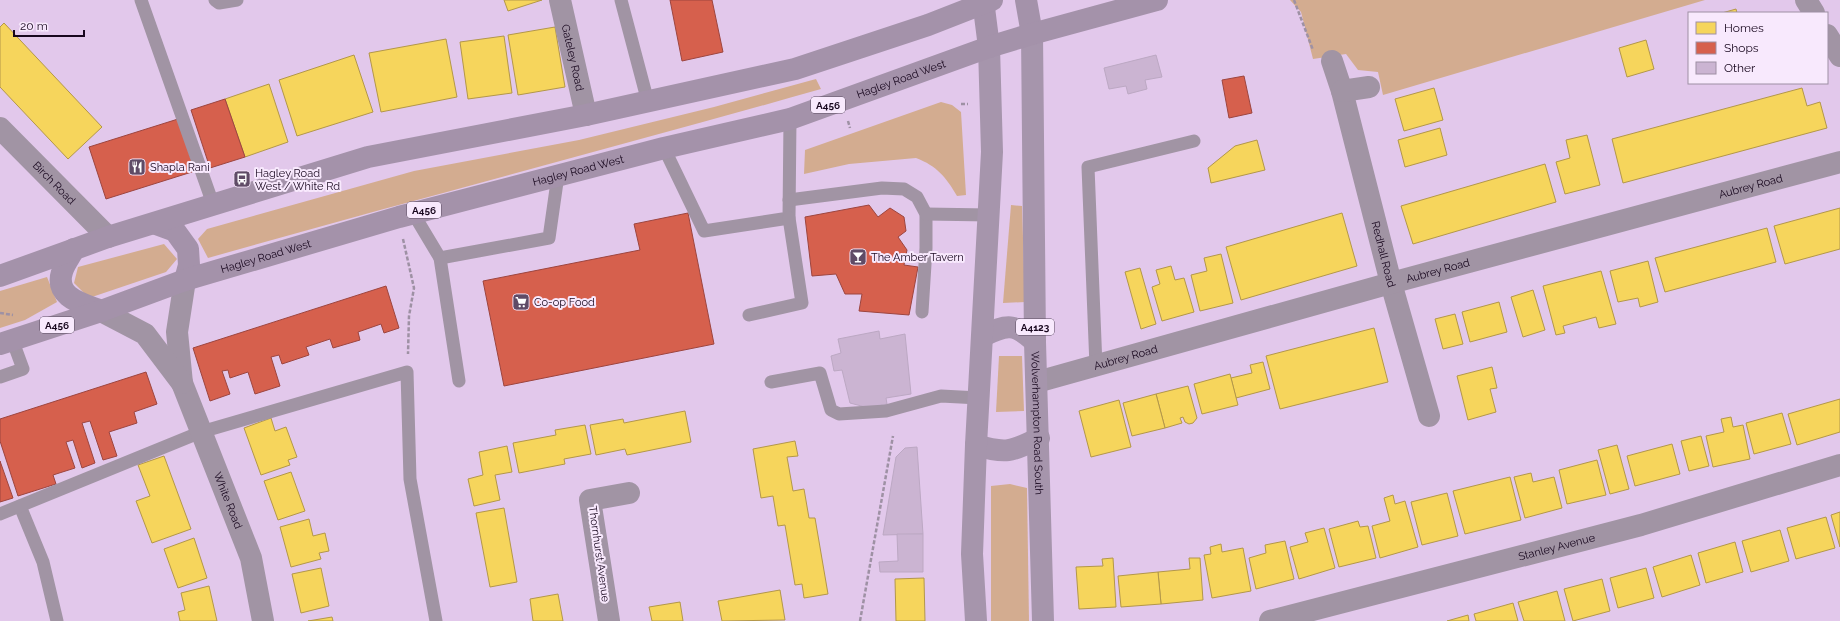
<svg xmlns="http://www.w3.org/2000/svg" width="1840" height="621" font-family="Raleway,sans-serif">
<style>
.green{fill:#d3ac90}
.homes{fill:#f6d55c;stroke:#b39749}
.shops{fill:#d6604d;stroke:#9d453f}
.building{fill:#cbb4d2;stroke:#bca8c3}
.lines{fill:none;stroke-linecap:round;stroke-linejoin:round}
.path{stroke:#9e91a4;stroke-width:2.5;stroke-dasharray:4 2;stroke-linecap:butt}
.service{stroke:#a194a4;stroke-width:13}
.minor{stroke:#a194a4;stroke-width:22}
.primary{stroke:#a695ac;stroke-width:22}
.trunk{stroke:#a492aa;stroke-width:22}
.labels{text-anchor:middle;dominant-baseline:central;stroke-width:4;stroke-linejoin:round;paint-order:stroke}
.shield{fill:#f8e9fd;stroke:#5b4b61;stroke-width:1}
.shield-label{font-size:10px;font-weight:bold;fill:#18071e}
.street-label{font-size:11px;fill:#18071e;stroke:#f8e9fd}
.poi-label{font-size:11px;fill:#18071e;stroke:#f8e9fd;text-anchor:start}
</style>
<rect width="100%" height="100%" fill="#e2c8eb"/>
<g class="green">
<path d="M1290,0H1705L1383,95L1378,72L1358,70L1346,54L1313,59L1301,12Z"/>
<path d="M816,79L821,89C617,147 412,200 208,258L198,239L207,229L414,171L579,140L714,107Z"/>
<path d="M941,102L952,105L961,112L966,195L957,196C946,177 937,166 916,158L849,164L804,174L805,150Z"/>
<path d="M1011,205L1022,206L1025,302L1003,303Z"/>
<path d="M164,244L177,259L166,272L89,298L74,283L78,267Z"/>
<path d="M47,277L57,302L25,320L0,328V291Z"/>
<path d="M999,356H1022L1024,411L996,412Z"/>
<path d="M1010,484L1027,488L1029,621H991V486Z"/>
</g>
<g class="homes">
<path d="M504,0H542L508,11Z"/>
<path d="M1736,9L1737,13H1722Z"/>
<path d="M4,23L102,127L68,159L0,87V27Z"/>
<path d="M555,27L565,87L518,95L508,35Z"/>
<path d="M504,36L512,93L468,99L460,42Z"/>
<path d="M446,39L457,97L381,112L369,53Z"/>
<path d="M1646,40L1654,69L1627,77L1619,48Z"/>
<path d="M354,55L373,112L297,136L279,80Z"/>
<path d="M269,84L288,142L245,157L225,99Z"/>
<path d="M1434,88L1443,120L1404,131L1395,99Z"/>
<path d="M1802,88L1807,106L1820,102L1827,128L1623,183L1612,139Z"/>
<path d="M1440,128L1447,155L1405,167L1398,140Z"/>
<path d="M1587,135L1600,185L1565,194L1556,162L1570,158L1566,140Z"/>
<path d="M1257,140L1265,170L1211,183L1208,168L1235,146Z"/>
<path d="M1545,164L1556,202L1413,244L1401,206Z"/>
<path d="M1840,208V249L1785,264L1774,226Z"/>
<path d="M1342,213L1357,266L1241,300L1226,247Z"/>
<path d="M1767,228L1776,262L1665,292L1655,258Z"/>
<path d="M1221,254L1233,303L1200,311L1191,275L1207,271L1204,258Z"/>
<path d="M1648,261L1658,302L1640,307L1638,298L1618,302L1610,271Z"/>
<path d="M1171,266L1175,280L1184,278L1194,312L1162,321L1152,287L1160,284L1156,270Z"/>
<path d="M1140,268L1156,324L1141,329L1125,272Z"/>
<path d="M1601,271L1616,324L1599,328L1596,317L1563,326L1565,333L1556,335L1543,286Z"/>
<path d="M1533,290L1545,330L1523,337L1511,297Z"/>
<path d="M1499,302L1507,332L1470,342L1462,312Z"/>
<path d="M1455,314L1463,344L1443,349L1435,319Z"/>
<path d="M1374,328L1388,382L1280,409L1266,356Z"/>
<path d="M1263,362L1270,389L1236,398L1231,378L1252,373L1250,365Z"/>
<path d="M1492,367L1497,388L1490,389L1496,412L1468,420L1457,376Z"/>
<path d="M1230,374L1238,405L1202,414L1194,384Z"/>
<path d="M1188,386L1197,418L1193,423L1189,424L1185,422L1183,417L1180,418L1182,423L1165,428L1156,394Z"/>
<path d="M1156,394L1165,428L1132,436L1123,403Z"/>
<path d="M1840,399V432L1797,445L1788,414Z"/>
<path d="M1119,400L1131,447L1091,457L1079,411Z"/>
<path d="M685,411L691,442L627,455L625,449L596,455L590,425L623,419L624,423Z"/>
<path d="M1782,413L1791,444L1754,454L1746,423Z"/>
<path d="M1731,417L1733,427L1743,425L1750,459L1713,467L1706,436L1724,432L1721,419Z"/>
<path d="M271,418L275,431L286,427L297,457L288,460L290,465L261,475L244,428Z"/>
<path d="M585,425L591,454L564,459L565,464L519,473L513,443L556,435L555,430Z"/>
<path d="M1701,436L1709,466L1689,471L1681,441Z"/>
<path d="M795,441L798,456L787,457L793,491L804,489L809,518H815L828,594L804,598L802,584L795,585L785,525L778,526L773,496L761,498L753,449Z"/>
<path d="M1672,444L1680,474L1635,486L1627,456Z"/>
<path d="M1617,445L1629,489L1610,494L1598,450Z"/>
<path d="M507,446L512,472L495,475L500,500L474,506L468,479L483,475L479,452Z"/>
<path d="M164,456L191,529L152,543L136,501L150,496L138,465Z"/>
<path d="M1597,460L1606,495L1567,504L1559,470Z"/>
<path d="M291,472L305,511L278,520L264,481Z"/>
<path d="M1531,473L1533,482L1554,477L1562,508L1525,518L1514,477Z"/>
<path d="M1510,477L1521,520L1465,534L1453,491Z"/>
<path d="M1447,493L1458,536L1422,545L1411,502Z"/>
<path d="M1393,495L1395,504L1405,501L1418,547L1380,558L1372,526L1390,521L1384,498Z"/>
<path d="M504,508L517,582L490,587L476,513Z"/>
<path d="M1840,512V547L1831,515Z"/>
<path d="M1826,517L1835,548L1796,559L1787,528Z"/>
<path d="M309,519L313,536L325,533L329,551L319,553L321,559L291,567L280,527Z"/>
<path d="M1358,521L1360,527L1368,526L1376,558L1339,567L1329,529Z"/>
<path d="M1324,528L1335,568L1299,579L1290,547L1308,542L1305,533Z"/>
<path d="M1780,530L1789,561L1751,572L1742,541Z"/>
<path d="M194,538L207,578L178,588L164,549Z"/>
<path d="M1285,541L1294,579L1256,589L1249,558L1266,553L1265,545Z"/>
<path d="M1735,542L1743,572L1706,583L1698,553Z"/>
<path d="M1221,544L1222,552L1243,548L1251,591L1212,598L1204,555L1211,554L1210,547Z"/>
<path d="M1691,555L1700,585L1662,597L1653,567Z"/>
<path d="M1113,558L1116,607L1079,609L1076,567L1103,566L1102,559Z"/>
<path d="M1189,558H1200L1203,600L1161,604L1158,572L1190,569Z"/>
<path d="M321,568L329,606L301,613L292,574Z"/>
<path d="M1646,568L1654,598L1618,608L1610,578Z"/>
<path d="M1158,572L1161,604L1121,607L1118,576Z"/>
<path d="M924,578L925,621H896L895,579Z"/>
<path d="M1602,579L1610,611L1573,621L1564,589Z"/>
<path d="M209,586L217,621H180L178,612L185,610L181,593Z"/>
<path d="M780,590L785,620L722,621L718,601Z"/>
<path d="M1557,591L1565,621H1524L1518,602Z"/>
<path d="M558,594L563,621H533L530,599Z"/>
<path d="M680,602L683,621H652L649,607Z"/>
<path d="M1513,603L1518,621H1476L1474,614Z"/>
<path d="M1468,615L1469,621H1447Z"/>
<path d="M332,617L333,621H308Z"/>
</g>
<g class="shops">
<path d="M670,0H712L723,52L682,61Z"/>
<path d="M1244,76L1252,113L1229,118L1222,80Z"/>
<path d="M225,99L245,157L210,168L191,110Z"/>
<path d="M178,119L195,171L106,199L89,147Z"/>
<path d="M869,205L878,217L890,208L904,217L906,231L898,237L907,250L904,265L918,267L909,315L859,311L862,294H845L836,274L812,276L805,217Z"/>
<path d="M688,213L714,344L504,386L483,281L640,250L634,224Z"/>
<path d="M386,286L399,328L384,333L381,324L358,332L360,340L333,348L330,339L306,347L309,355L282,364L279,355L271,357L280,386L255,394L248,372L230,378L228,370L222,371L230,394L210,401L193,348Z"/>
<path d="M146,372L157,404L134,412L137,423L109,432L117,456L103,460L90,421L82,423L95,463L82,468L73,440L66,442L75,468L53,475L56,484L18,496L0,441V419Z"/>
<path d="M0,461L13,498L0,502Z"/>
</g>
<g class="building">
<path d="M1156,55L1162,77L1145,80L1147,89L1128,94L1126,86L1109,89L1104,68Z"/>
<path d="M879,331L880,339L905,334L911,394L886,398L887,404L869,408L850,403L842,370L834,371L831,356L841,353L838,339Z"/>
<path d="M917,447L923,534L883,535L896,457L905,448Z"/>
<path d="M897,534H923V572H880L879,562L898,561Z"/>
</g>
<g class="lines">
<g class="path">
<path d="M1294,0L1313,50"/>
<path d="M961,104H968"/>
<path d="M848,121L850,128"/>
<path d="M403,239L414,288L409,316L408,354"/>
<path d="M0,313L13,315"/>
<path d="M860,621L893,436"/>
</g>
<g class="service">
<path d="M141,0L213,204"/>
<path d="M215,0L219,3L237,0"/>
<path d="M621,0L648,102"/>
<path d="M664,148L704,231L789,218L790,119"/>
<path d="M789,200L882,188L904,189L917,197L926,214V248L922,312"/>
<path d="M413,213L440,258L549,238L558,175"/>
<path d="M926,214L989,215"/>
<path d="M440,258L459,381"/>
<path d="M749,315L802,303L789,218"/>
<path d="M1096,366L1088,167L1194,141"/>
<path d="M0,377L23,369L12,339"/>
<path d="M771,382L820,373L831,410L839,414L886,411L941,396L979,398"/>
<path d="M20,506L43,562L57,621"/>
<path d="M0,514L201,432L407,372L410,479L436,621"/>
</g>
<g class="minor">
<path id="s1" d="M560,0L586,115"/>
<path d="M1806,0L1814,13"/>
<path d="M1827,35L1840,56"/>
<path id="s2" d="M1332,61L1342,91L1391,283L1429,416"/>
<path d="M1342,91L1369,87"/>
<path id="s3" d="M0,128L108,237"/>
<path id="s4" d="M185,280L177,332L182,383L251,558L263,621"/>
<path d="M101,311L145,334L182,383"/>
<path id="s5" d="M1037,382L1391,283L1840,162"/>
<path d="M609,621L590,500L629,493"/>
<path id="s6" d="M1270,621L1641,525L1840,465"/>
</g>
<g class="primary">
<path id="s7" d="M1032,34L1035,342L1043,621"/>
<path d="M983,336C1007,324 1015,323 1035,342"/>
<path d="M976,445C1005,454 1012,452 1039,438"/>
<path d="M976,621L972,554L976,445L992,152L989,47"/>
</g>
<g class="trunk">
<path d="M983,0L989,47"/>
<path d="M1026,0L1032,34"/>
<path d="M156,224L175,231L188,249L189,265L185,280"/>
<path d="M74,249C70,257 64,264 62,272C54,298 84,304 101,311"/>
<path d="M0,276L108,237L368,157L586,115L795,69L928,25L992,0"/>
<path id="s8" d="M0,344L101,311L185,280L399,217L664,148L790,119L989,47L1032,34L1157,0"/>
</g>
</g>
<defs>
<g id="restaurant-square" transform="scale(0.9)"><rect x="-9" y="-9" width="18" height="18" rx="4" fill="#5f4b66" stroke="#f8e9fd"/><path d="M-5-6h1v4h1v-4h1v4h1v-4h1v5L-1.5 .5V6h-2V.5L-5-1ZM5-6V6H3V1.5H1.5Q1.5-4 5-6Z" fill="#fff"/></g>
<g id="bus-square" transform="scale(0.9)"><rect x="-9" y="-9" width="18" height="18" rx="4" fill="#5f4b66" stroke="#f8e9fd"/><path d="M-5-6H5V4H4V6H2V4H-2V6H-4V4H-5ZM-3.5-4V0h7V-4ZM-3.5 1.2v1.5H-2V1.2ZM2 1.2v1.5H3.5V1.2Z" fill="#fff"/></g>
<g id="bar-square" transform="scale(0.9)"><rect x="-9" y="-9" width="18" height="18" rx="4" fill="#5f4b66" stroke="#f8e9fd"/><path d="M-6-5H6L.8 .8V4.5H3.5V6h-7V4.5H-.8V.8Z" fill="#fff"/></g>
<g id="supermarket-square" transform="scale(0.9)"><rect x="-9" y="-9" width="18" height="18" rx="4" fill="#5f4b66" stroke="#f8e9fd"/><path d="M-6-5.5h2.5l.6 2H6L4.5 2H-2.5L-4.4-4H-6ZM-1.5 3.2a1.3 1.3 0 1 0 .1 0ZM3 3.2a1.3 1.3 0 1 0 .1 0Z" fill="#fff"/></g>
</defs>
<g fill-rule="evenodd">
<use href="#restaurant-square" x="137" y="167"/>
<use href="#bus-square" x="242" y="179"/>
<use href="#bar-square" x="858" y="257"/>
<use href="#supermarket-square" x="521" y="302"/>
</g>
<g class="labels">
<g class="shield">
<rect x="811" y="97" width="34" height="16" rx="3"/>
<rect x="407" y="202" width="34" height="16" rx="3"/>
<rect x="40" y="317" width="34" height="16" rx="3"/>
<rect x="1016" y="319" width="38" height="16" rx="3"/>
</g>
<g class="shield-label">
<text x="828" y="105">A456</text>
<text x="424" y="210">A456</text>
<text x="57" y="325">A456</text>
<text x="1035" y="327">A4123</text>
</g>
<g class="street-label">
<text stroke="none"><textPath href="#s1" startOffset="59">Gateley Road</textPath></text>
<text stroke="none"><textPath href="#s8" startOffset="940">Hagley Road West</textPath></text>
<text stroke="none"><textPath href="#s8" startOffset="604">Hagley Road West</textPath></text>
<text stroke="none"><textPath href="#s3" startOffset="77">Birch Road</textPath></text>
<text stroke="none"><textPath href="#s5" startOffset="740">Aubrey Road</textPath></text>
<text stroke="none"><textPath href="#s2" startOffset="200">Redhall Road</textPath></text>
<text stroke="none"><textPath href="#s8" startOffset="280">Hagley Road West</textPath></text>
<text stroke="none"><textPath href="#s5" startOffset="416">Aubrey Road</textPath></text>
<text stroke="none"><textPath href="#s5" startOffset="92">Aubrey Road</textPath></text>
<text stroke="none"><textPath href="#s7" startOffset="389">Wolverhampton Road South</textPath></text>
<text stroke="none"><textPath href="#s4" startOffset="230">White Road</textPath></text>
<text stroke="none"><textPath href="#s6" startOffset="296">Stanley Avenue</textPath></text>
<text transform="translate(599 554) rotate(82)">Thornhurst Avenue</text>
</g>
<g class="poi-label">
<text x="150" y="167">Shapla Rani</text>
<text x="255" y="173">Hagley Road<tspan x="255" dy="13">West / White Rd</tspan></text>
<text x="871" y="257">The Amber Tavern</text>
<text x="534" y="302">Co-op Food</text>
</g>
</g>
<rect x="1688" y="12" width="140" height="72" fill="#f8e9fd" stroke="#9e8fa4"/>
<rect x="1696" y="22" width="20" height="12" fill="#f6d55c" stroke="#9e8fa4"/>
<text x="1724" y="32" font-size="12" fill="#18071e">Homes</text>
<rect x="1696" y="42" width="20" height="12" fill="#d6604d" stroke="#9e8fa4"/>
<text x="1724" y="52" font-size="12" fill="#18071e">Shops</text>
<rect x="1696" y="62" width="20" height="12" fill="#cbb4d2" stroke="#9e8fa4"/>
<text x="1724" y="72" font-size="12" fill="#18071e">Other</text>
<path d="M14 30v6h70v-6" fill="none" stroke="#18071e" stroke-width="2"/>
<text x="20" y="30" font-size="12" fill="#18071e" stroke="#f8e9fd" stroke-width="3" paint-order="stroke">20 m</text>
</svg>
